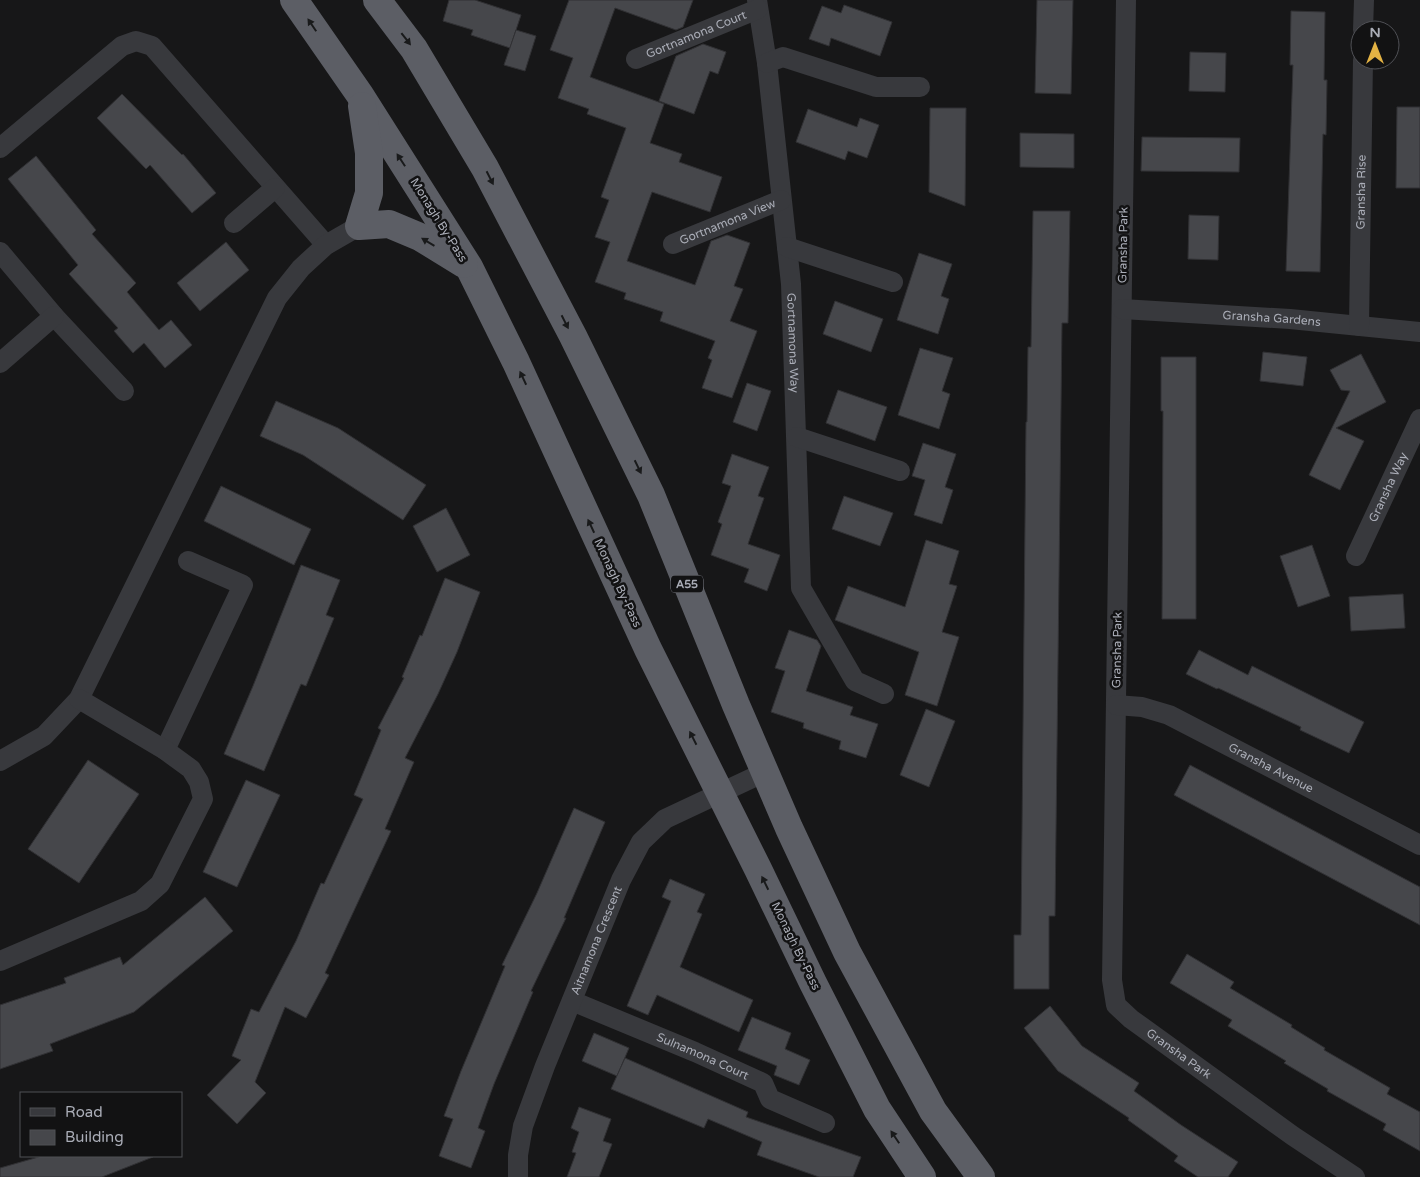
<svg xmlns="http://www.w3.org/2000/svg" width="1420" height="1177" font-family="'Varela Round',sans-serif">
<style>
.building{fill:#46474b;stroke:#313134}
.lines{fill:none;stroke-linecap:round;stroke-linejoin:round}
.minor{stroke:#38393d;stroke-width:20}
.trunk{stroke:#5c5e65;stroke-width:28}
.oneway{fill:#191a1b}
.labels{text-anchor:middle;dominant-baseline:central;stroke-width:5;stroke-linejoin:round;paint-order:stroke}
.shield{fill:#121213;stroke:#7c7e86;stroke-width:1}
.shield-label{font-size:11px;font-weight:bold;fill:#aaadb7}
.street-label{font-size:12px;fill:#aaadb7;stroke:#121213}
</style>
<rect width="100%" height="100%" fill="#171718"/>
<g class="building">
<path d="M449,0H475L521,15L510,48L471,35L473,30L443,21Z"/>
<path d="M569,0H693L683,27L676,30L615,8L590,77L664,104L650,143L682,154L679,162L722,177L710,212L652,192L627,261L695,285L711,241L727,235L750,243L734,286L743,289L730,321L757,331L732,398L702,388L712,360L708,358L715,341L660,321L663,312L624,299L626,293L595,282L610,242L595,237L609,200L601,197L626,128L587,114L589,109L558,98L573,58L550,50Z"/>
<path d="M1037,0H1073L1071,94L1035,93Z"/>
<path d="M844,5L892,22L880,56L831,38L829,46L809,39L822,6L841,13Z"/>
<path d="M1291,11L1325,12L1324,80H1327L1326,135L1323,134L1320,272L1286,271L1293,65H1290Z"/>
<path d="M516,30L536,36L525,71L504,65Z"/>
<path d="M703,44L726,52L718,74L710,71L694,114L659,101L676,56Z"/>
<path d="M1190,52L1226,53L1225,92L1189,91Z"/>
<path d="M122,94L182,155L183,154L216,193L192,213L150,165L146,169L97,118Z"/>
<path d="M1397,107H1420V188H1396Z"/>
<path d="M930,108H966L965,206L929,192Z"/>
<path d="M808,109L857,127L860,118L879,125L867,158L848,151L845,160L796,142Z"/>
<path d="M1020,133L1074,134V168L1020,167Z"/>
<path d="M1142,137L1240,138L1239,172L1141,171Z"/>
<path d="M36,156L96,230L92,234L136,283L127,292L159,330L171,320L192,345L165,368L144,343L133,353L114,331L118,328L69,274L78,265L8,179Z"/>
<path d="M1033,211H1070L1068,323H1062L1055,916H1049V989H1014V935H1021L1026,422H1027L1028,347H1031Z"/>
<path d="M1189,215L1219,216L1218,260L1188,259Z"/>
<path d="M226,242L249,270L200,311L177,283Z"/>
<path d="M919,253L952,264L941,296L949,299L938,334L897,320Z"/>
<path d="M835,301L883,319L871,352L823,334Z"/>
<path d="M920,348L953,358L942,391L950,394L939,429L898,415Z"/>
<path d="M1263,352L1307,357L1303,386L1260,381Z"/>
<path d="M1361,354L1386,402L1336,428L1364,441L1340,490L1309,475L1350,391L1341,390L1330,370Z"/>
<path d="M1161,357H1196V619H1162L1163,411H1161Z"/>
<path d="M747,383L771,391L757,431L733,422Z"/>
<path d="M838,390L887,407L875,441L826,423Z"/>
<path d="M276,401L338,428L426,485L403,520L303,455L260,436Z"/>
<path d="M923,443L956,454L945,487L953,490L942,524L914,515L925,480L912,476Z"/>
<path d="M732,454L769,467L758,496L764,498L748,544L780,555L767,591L744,582L749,569L711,555L722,524L718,522L731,486L722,483Z"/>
<path d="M221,486L311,529L294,565L204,521Z"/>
<path d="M844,496L893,513L880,546L832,529Z"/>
<path d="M446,508L470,555L437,572L413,526Z"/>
<path d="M926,540L959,551L949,584L957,586L942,632L959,637L937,706L905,695L919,652L835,620L848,586L905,607Z"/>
<path d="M1312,545L1330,596L1298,607L1280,556Z"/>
<path d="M301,565L340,580L326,615L334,618L306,686L301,684L264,771L224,754L253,686Z"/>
<path d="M445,578L480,592L457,652L438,694L405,758L414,762L385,829L391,831L325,973L329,975L306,1018L285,1007L255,1082L266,1093L237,1124L207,1095L241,1060L232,1056L251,1009L259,1012L296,941L321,883L324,884L363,799L354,795L381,730L378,728L404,678L402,677L420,635L422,636Z"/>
<path d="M1403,594L1405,628L1351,631L1349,597Z"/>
<path d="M789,630L817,640L821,646L806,691L853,707L850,715L878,724L866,758L839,749L841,741L803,728L804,723L771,712L785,671L775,668Z"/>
<path d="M1199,650L1248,675L1252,666L1364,722L1349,753L1300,730L1301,727L1218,688L1217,689L1186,674Z"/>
<path d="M926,709L955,721L929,787L900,775Z"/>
<path d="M88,760L139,794L79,883L28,849Z"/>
<path d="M1190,765L1420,887V925L1174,795Z"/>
<path d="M246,780L280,795L237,887L203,872Z"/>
<path d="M574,808L605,822L564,918H566L531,991L533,992L494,1084L478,1128L485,1131L471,1168L439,1156L453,1119L444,1116L461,1071L505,966L502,965L537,893Z"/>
<path d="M670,879L705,894L697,912L702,914L680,967L753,1000L739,1032L657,995L648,1015L627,1006L671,901L662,897Z"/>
<path d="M205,897L233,931L134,1012L50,1044L53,1051L0,1069V1005L66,983L64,978L120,957L123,965Z"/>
<path d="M1187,954L1234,982L1230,988L1292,1025L1291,1027L1325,1048L1324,1050L1390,1088L1387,1094L1420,1112V1151L1383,1130L1386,1124L1327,1091L1328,1089L1284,1063L1286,1061L1228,1026L1232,1020L1170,983Z"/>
<path d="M1050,1006L1082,1046L1139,1083L1134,1091L1181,1125L1238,1162L1228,1177H1198L1174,1161L1178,1156L1128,1120L1129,1118L1058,1071L1024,1028Z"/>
<path d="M752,1017L791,1033L785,1049L810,1060L799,1085L774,1075L777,1066L738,1050Z"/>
<path d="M594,1033L629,1048L617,1076L582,1061Z"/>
<path d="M625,1058L748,1112L746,1117L861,1157L853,1177H819L757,1155L762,1142L708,1119L704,1128L611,1089Z"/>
<path d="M579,1107L611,1119L603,1141L612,1144L599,1177H567L576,1153L572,1152L579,1132L571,1128Z"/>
<path d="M42,1156H152L153,1157L102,1177H0V1168Z"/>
</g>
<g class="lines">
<g class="minor">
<path id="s1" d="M757,0L767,63L791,284L801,588L855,681L884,694"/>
<path id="s2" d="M1126,0L1112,980L1116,1005L1131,1019L1293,1136L1355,1177"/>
<path d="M1363,30L1364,0"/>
<path id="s3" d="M636,59L758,9"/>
<path d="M767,63L783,57L876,87H920"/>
<path d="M0,148L122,46L136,41L152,46L326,245"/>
<path d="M234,223L275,188"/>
<path id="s4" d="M673,244L781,200"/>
<path d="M787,247L893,282"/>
<path d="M0,252L54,316L124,391"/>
<path id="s5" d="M1122,309L1290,319L1420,332"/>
<path id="s6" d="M1359,326L1363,60"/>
<path d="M0,363L54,316"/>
<path d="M797,437L900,471"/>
<path id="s7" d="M1356,556L1420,419"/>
<path id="s8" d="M1116,705L1142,707L1169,715L1420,845"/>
<path d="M165,750L243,585L188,561"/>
<path d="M0,761L44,736L79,699L277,298L301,268L326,245L359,226"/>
<path d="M0,961L141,901L160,884L203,799L199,782L191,769L165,750L79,699"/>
<path id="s9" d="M572,1001L695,1052L763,1083L770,1099L825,1123"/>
<path id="s10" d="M518,1177V1155L523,1126L545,1066L621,880L641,842L665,819L765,772"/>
</g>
<g class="trunk">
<path d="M294,0L360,95L469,267L516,362L648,649L758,869L813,983L877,1109L922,1177"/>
<path d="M377,0L414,49L485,168L573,336L651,495L736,705L789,828L847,952L933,1111L981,1177"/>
<path d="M362,106L369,153V193L359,226L389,224L420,237L464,264"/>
</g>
</g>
<defs><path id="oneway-solid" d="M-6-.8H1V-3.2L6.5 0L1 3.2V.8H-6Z" transform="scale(1.25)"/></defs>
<g class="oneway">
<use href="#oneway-solid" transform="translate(312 25) rotate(-124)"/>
<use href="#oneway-solid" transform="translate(406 39) rotate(52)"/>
<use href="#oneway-solid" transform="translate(401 160) rotate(-123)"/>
<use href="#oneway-solid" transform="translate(490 178) rotate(63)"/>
<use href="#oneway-solid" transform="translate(428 242) rotate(-149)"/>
<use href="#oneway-solid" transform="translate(565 322) rotate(63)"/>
<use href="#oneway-solid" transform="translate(523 378) rotate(-115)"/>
<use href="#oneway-solid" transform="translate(638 467) rotate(64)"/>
<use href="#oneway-solid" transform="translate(591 526) rotate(-115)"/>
<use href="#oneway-solid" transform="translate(693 738) rotate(-117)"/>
<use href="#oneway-solid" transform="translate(765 883) rotate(-116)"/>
<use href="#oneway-solid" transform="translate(895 1137) rotate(-124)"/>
</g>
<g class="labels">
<rect class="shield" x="671" y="575.5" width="32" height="17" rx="4"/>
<g class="shield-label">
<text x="687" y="584">A55</text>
</g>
<g class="street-label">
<text stroke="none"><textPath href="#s3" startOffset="65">Gortnamona Court</textPath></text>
<text stroke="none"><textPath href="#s6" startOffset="134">Gransha Rise</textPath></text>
<text transform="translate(439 220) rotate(58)">Monagh By-Pass</text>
<text stroke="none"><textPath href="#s4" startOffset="59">Gortnamona View</textPath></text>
<text transform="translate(1123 245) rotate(-89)">Gransha Park</text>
<text stroke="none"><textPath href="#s5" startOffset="150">Gransha Gardens</textPath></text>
<text stroke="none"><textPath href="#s1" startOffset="345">Gortnamona Way</textPath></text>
<text stroke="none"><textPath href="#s7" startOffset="76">Gransha Way</textPath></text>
<text transform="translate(618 583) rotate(65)">Monagh By-Pass</text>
<text transform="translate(1117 650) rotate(-89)">Gransha Park</text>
<text stroke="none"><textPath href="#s8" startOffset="169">Gransha Avenue</textPath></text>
<text stroke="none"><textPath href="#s10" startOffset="251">Aitnamona Crescent</textPath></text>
<text transform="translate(796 946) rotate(64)">Monagh By-Pass</text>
<text stroke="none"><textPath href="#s2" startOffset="1085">Gransha Park</textPath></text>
<text stroke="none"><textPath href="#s9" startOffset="142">Sulnamona Court</textPath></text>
</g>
</g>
<rect x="20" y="1092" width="162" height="65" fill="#121213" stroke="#4f5055"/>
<rect x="30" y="1108" width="25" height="8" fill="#38393d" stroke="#4f5055"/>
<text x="65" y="1117" font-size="15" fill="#aaadb7">Road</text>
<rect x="30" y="1130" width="25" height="15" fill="#46474b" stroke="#4f5055"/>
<text x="65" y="1142" font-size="15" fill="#aaadb7">Building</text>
<g transform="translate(1375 45)"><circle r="24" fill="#121213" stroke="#4f5055"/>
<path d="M0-4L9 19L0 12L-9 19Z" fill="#e3b244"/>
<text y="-8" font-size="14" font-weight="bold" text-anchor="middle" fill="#aaadb7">N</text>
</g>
</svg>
